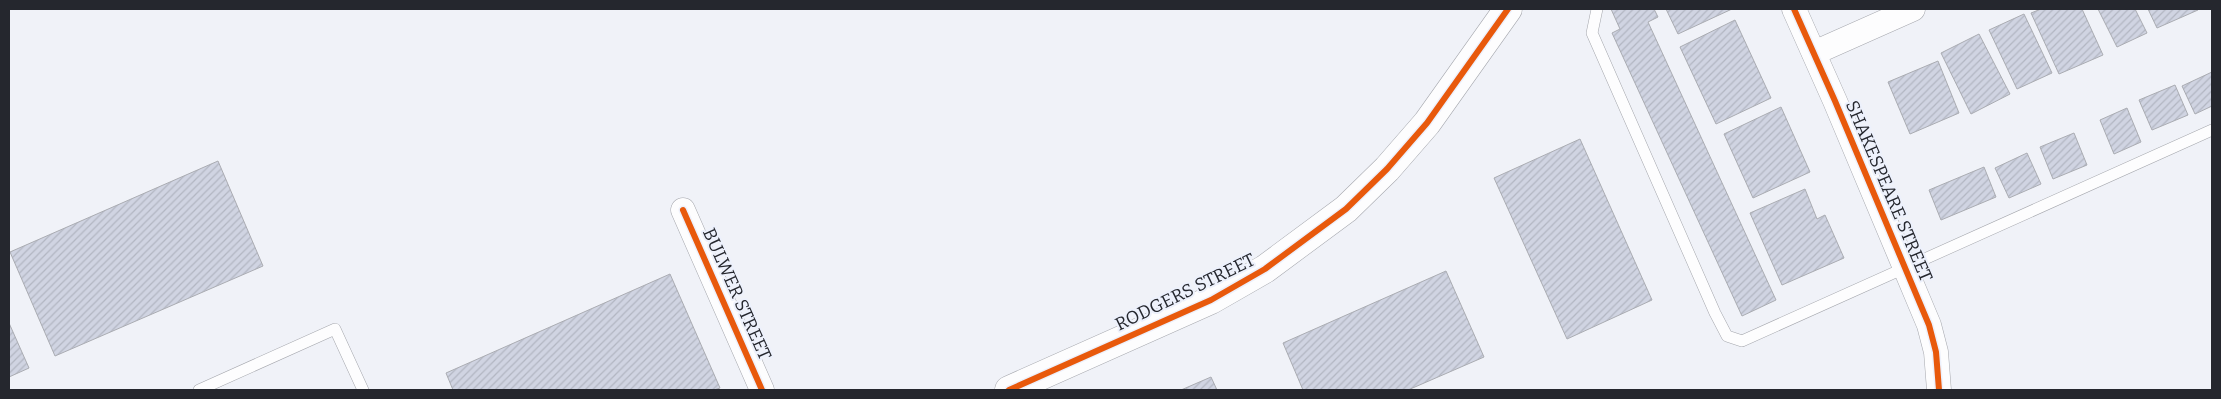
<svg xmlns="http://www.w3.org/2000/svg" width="2221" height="399" font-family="Bitter,serif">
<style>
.building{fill:url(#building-hatch);stroke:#aaacb2}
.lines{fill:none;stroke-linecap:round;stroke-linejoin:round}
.lane-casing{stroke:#a5a7ad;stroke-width:12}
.street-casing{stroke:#a5a7ad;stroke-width:25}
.secondary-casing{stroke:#a5a7ad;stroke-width:29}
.lane{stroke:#fdfdfe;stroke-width:11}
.street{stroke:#fdfdfe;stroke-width:24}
.secondary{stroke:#fdfdfe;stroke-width:28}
.cycleway-casing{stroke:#edf1fc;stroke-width:9}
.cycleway{stroke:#e8590c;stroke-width:6}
.labels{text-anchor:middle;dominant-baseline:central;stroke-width:4;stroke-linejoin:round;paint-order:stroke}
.street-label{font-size:18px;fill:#25272e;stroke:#edf1fc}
</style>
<defs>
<pattern id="building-hatch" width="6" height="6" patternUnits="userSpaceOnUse" patternTransform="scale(1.25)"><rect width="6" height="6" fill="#d0d4e2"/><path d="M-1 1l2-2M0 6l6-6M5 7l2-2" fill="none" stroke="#b2b6c2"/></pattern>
</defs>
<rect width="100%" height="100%" fill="#f0f2f8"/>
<g class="building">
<path d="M1611,9H1654L1658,17L1648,22L1776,300L1742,316L1612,33L1620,29Z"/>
<path d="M1666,9H1732L1678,34Z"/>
<path d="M2041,9H2082L2103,55L2059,74L2031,13Z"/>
<path d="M2098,9H2135L2147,33L2117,47Z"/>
<path d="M2148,9H2198V10L2157,28Z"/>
<path d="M2024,14L2052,73L2017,89L1989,30Z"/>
<path d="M1735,20L1771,98L1716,124L1680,47Z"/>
<path d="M1979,34L2010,94L1971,114L1941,53Z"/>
<path d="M1938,61L1959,113L1910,134L1888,82Z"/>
<path d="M2212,72V106L2195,114L2182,86Z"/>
<path d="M2175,85L2188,115L2152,130L2139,100Z"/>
<path d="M1781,107L1810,172L1753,198L1724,134Z"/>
<path d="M2127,108L2141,142L2114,154L2100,120Z"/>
<path d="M2074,133L2087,165L2053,179L2040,147Z"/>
<path d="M1580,139L1652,300L1567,339L1494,178Z"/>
<path d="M2027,153L2041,184L2009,198L1995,168Z"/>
<path d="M218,161L263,266L55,356L10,252Z"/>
<path d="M1984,167L1996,197L1941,220L1929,190Z"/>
<path d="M1805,189L1817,219L1825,215L1844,258L1782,285L1750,213Z"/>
<path d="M1446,271L1484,357L1408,390H1303L1283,343Z"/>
<path d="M670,274L720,388L714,390H453L446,373Z"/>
<path d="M9,323L29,368L9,377Z"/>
<path d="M1211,377L1217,390H1181Z"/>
</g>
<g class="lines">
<g class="lane-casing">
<g id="lane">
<path d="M1597,9L1592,33L1715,313L1727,336L1742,341L2212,130"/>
<path d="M199,390L335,329L363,390"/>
</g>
</g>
<g class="street-casing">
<g id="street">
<path d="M1794,9L1835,101L1929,325L1936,352L1939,390"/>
<path d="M1814,53L1913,9"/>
<path d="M683,210L762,390"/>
</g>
</g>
<g class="secondary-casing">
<path id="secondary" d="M1009,390L1211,300L1265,269L1346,209L1387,169L1427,123L1508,9"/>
</g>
<use href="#lane" class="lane"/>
<use href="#street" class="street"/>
<use href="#secondary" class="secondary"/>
<g class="cycleway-casing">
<g id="cycleway">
<path d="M1794,9L1835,101L1929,325L1936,352L1939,390"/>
<path d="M683,210L762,390"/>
<path d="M1009,390L1211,300L1265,269L1346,209L1387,169L1427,123L1508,9"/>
</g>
</g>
<use href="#cycleway" class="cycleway"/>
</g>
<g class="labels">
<g class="street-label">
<text transform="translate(1889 191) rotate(67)">SHAKESPEARE STREET</text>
<text transform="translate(1185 292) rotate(-26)">RODGERS STREET</text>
<text transform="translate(737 294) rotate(66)">BULWER STREET</text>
</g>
</g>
<rect width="2221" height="399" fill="none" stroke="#25272e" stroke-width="20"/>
</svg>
